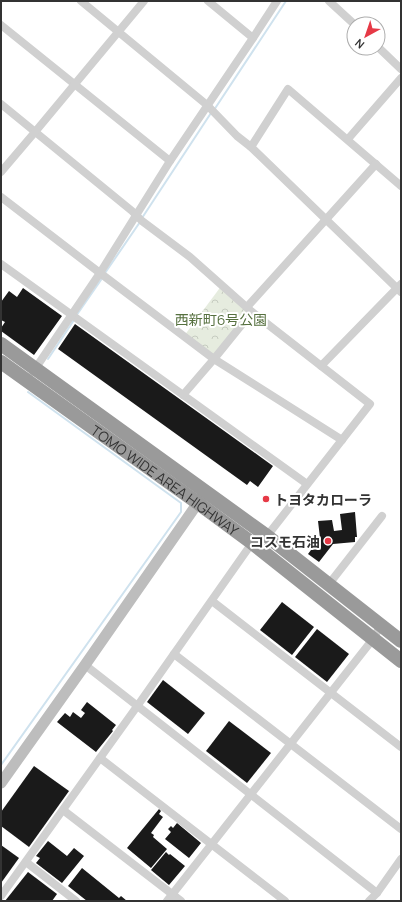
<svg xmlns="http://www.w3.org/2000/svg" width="402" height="902" font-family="Manrope,'Noto Sans JP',sans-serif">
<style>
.forest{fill:url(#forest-crowns)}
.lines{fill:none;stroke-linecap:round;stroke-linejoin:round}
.stream{stroke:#cfe2ee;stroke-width:2}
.building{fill:#1a1a1a}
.street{stroke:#d0d0d0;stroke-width:8}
.secondary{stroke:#bdbdbd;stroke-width:11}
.highway{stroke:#9a9a9a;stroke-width:14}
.poi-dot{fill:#e63946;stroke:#fff;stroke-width:1.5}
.labels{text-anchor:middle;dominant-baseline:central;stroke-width:4;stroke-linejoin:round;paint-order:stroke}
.park-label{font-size:14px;fill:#56703f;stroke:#fff}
.street-label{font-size:14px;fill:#333;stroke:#fff}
.poi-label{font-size:14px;font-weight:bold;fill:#333;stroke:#fff;text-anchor:start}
</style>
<defs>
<pattern id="forest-crowns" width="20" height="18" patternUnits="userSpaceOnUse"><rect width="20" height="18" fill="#e6ecdf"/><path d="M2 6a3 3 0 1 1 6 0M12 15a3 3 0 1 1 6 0" fill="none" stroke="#c6cbc0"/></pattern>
</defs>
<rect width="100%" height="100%" fill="#fff"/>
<path class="forest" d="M222,285L252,312L214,359L184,336Z"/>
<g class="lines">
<g class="stream">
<path d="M214,110L286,1"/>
<path d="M142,218L211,113"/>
<path d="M105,273L140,222"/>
<path d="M76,316L103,277"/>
<path d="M48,359L74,320"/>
<path d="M1,765L181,512V503L28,392"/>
</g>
</g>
<g class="building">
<path d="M23,288L62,316L34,355L1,331V328L5,322L1,320V302L9,291L17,297Z"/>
<path d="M75,324L273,466L258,487L250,481L247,485L58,349Z"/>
<path d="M355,512L357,537H355V542L333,544L319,562L308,554L320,538L318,521L332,520L334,531L342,530L340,514Z"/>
<path d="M282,602L314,627L292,655L260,630Z"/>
<path d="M317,629L349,654L327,682L295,657Z"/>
<path d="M163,680L205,713L188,734L147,702Z"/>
<path d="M87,702L116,725L112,730L113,731L96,752L57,722L65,713L70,717L73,712L81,718L85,713L81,710Z"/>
<path d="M229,721L271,753L247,783L206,751Z"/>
<path d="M34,766L69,791L29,847L1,826V812Z"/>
<path d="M159,809L161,811L159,814L163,817L151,833L154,835L153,837L167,849L151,868L127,848Z"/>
<path d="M177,823L201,843L189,858L165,839L171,832L168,829L171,826L173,828Z"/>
<path d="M48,841L67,856L74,848L84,856L62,883L36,863L40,858L36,856Z"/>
<path d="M1,845L19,858L1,883Z"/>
<path d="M166,852L169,855L170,854L185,866L169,885L151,870Z"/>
<path d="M82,868L119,898L121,896L127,901H87L68,886Z"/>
<path d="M28,872L57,894L52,901H5Z"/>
</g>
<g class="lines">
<g class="street">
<path d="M81,1L207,105L237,136L251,147L401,292"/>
<path d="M208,1L253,38"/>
<path d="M329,1L354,24"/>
<path d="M1,25L170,161"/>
<path d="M378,47L401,69"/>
<path d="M1,104L132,211L142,221L190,257L252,312L370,404L267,536"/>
<path d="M348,139L401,78"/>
<path d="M251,147L288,89L401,186"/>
<path d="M1,172L35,132L144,1"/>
<path d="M1,197L100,273L214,359L342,440"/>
<path d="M1,264L307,484"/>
<path d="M247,307L376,164"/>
<path d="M321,366L401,284"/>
<path d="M33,372L100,273L170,161L253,38L277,1"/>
<path d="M183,395L214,359L252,312"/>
<path d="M329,584L382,516"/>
<path d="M212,601L401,747"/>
<path d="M174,654L401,829"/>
<path d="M85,665L377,893"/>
<path d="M100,758L285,901"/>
<path d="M63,810L181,901"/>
<path d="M26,862L76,901"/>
<path d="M1,896L138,705L252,543"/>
<path d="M167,901L373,639L381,625"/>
<path d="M369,901L377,893L401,859"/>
</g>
<path class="secondary" d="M1,783L85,665L202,497"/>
<g class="highway">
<path d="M1,344L267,536L401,641"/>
<path id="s1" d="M1,362L198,503L252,543L401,661"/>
</g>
</g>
<g class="poi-dot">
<circle cx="266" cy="499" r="4"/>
<circle cx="328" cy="541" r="4"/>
</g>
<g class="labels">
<g class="park-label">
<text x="221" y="319">西新町6号公園</text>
</g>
<g class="street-label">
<text stroke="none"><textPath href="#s1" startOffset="202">TOMO WIDE AREA HIGHWAY</textPath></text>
</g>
<g class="poi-label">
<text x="274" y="499">トヨタカローラ</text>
<text x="320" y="541" text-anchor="end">コスモ石油</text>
</g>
</g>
<rect width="402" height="902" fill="none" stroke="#333333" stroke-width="4"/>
<g transform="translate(366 36) rotate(220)"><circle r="19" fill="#ffffff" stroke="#adadad"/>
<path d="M0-3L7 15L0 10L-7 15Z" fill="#e63946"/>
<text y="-6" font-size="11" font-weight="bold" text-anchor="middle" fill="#333333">N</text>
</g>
</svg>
